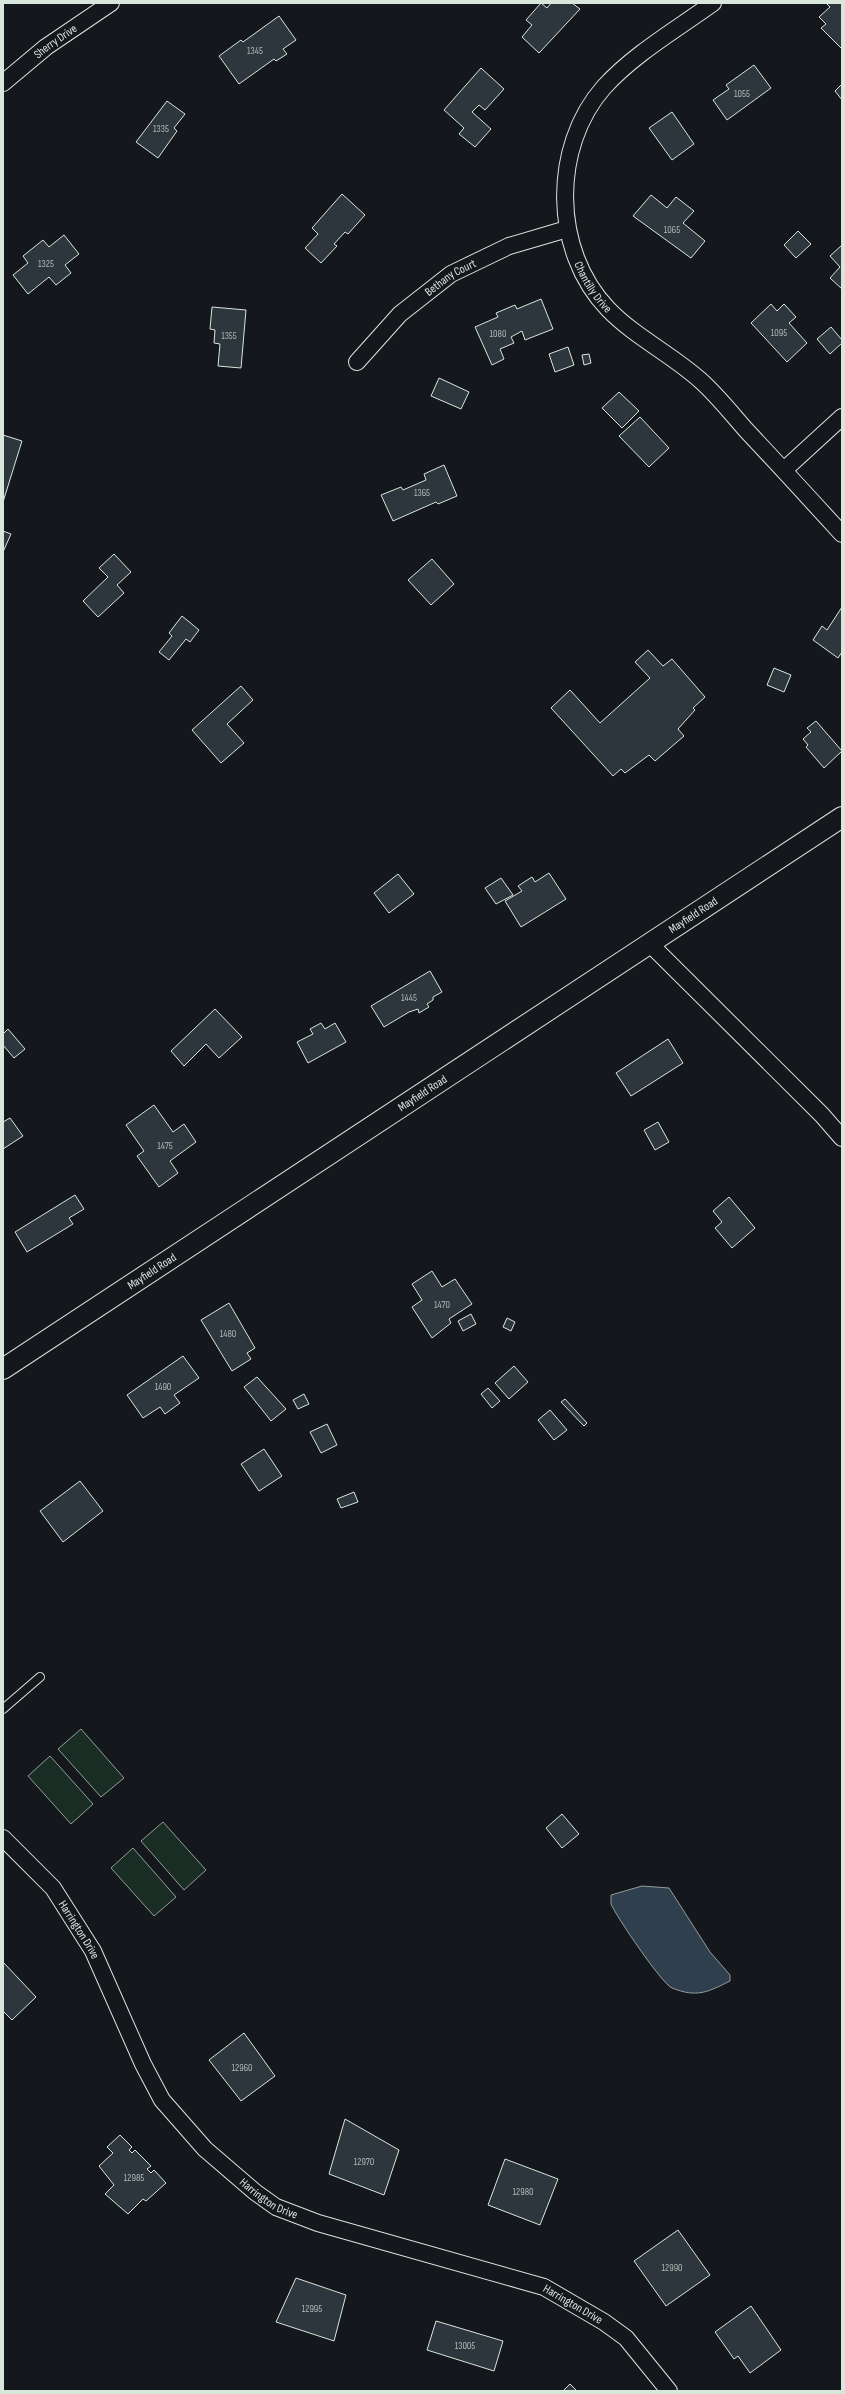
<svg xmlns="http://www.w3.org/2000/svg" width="845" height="2394" font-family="'Sofia Sans Condensed',sans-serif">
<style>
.green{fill:#1a2d24;stroke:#939e99}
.water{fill:#2f3f4d;stroke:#939e99}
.building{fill:#2c363c;stroke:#d8e6dc}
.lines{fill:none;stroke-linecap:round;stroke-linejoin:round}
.service-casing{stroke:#d8e6dc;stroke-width:10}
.minor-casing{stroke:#d8e6dc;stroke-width:18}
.tertiary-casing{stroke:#d8e6dc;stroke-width:22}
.service{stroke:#14181c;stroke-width:8}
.minor{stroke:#14181c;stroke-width:16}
.tertiary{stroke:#14181c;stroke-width:20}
.labels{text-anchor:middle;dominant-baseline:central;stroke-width:3;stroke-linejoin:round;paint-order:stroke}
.number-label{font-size:10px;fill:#adbab4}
.street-label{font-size:12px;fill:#d8e6dc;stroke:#14181c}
</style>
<rect width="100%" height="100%" fill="#14181c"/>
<g class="green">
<path d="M81,1729L124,1778L101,1797L58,1749Z"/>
<path d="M50,1756L93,1804L71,1824L28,1776Z"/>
<path d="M163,1822L206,1870L184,1890L141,1841Z"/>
<path d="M133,1848L176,1897L154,1916L111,1868Z"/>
</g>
<path class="water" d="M642,1886L669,1888L710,1952L730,1975V1981C708,1992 697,1998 672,1988C662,1984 616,1916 611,1904C611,1901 611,1898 611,1895Z"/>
<g class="building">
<path d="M541,3L547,8L551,3H572L580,9L539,53L522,37L532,25L526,20Z"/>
<path d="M826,3H842V49L821,28L826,24L819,17L830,7Z"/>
<path d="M279,16L296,40L283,49L287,54L276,61L274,59L239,84L219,56L241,40L243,42Z"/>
<path d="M754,65L771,88L727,120L713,100L729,89L726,85Z"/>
<path d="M481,68L504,89L485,110L479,105L472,112L491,129L475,147L459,134L464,128L444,110Z"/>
<path d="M842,84V100L835,91Z"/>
<path d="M167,101L185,114L174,128L177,131L158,158L136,142Z"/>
<path d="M672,112L694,144L672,160L649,128Z"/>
<path d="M342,194L365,215L348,234L345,232L334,244L337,246L321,263L305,248L318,234L312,228Z"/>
<path d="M651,195L667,208L676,197L694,211L683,223L705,241L691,258L633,216Z"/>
<path d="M798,231L811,244L796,258L784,245Z"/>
<path d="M64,235L79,254L65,265L71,273L56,285L49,277L28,294L13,275L28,263L23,256L43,240L49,247Z"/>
<path d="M842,245V289L830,278L840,267L830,256Z"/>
<path d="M541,299L553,329L525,340L522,331L511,337L514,343L500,349L504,359L492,365L475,327L498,317L496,313L515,305L517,309Z"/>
<path d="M771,304L777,311L784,304L796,317L789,323L807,343L787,362L751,323Z"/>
<path d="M212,307L246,310L241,368L218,366L220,344L214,343L215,330L210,329Z"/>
<path d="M831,327L842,340V343L830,354L817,339Z"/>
<path d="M568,347L574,365L555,372L549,354Z"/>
<path d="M589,354L591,363L584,365L582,355Z"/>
<path d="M439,378L469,392L461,409L431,396Z"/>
<path d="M619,392L639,411L622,428L602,408Z"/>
<path d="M640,417L669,448L649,467L619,436Z"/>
<path d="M3,435L22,441L3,502Z"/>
<path d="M444,465L457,496L438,504L436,502L393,521L381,495L401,487L403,490L426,480L424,474Z"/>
<path d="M3,531L11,534L3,552Z"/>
<path d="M114,554L131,572L117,585L124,593L98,617L83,601L108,577L99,568Z"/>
<path d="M432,559L454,584L431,605L408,580Z"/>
<path d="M842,607V652L838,658L813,640L822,626L827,630Z"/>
<path d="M182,616L199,630L190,642L186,639L169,660L159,652L172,636L169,633Z"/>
<path d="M648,650L663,666L672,659L705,697L693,708L695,710L678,729L684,736L655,761L649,755L625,773L621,769L613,776L551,708L570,690L600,723L650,678L635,662Z"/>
<path d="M774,668L791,675L784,692L767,685Z"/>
<path d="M241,686L253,700L227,724L244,743L221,763L192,730Z"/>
<path d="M816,721L842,751L824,768L806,747L808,745L803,739L811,732L807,728Z"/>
<path d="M549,873L566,899L521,927L505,901L522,891L518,886L532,877L535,882Z"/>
<path d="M398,874L414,894L389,913L374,893Z"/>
<path d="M501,878L513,895L496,904L485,888Z"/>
<path d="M430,971L442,992L433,997V1000L427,1004L429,1007L419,1013L418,1009L409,1012L384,1027L371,1006Z"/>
<path d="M215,1009L242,1037L219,1058L206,1044L184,1066L171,1051Z"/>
<path d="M321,1023L325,1029L335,1023L346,1042L308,1063L297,1042L313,1034L310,1029Z"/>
<path d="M8,1029L25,1049L14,1058L3,1045V1034Z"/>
<path d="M668,1039L683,1063L631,1096L616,1073Z"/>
<path d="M154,1105L173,1132L184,1124L196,1142L170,1161L178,1173L159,1187L137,1156L144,1151L126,1125Z"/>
<path d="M10,1118L23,1136L3,1149V1122Z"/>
<path d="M658,1122L669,1142L655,1150L644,1130Z"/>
<path d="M75,1195L84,1209L69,1218L73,1224L27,1252L15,1232Z"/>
<path d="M729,1197L755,1228L732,1248L715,1228L722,1222L713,1211Z"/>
<path d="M432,1271L442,1287L455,1279L472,1304L449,1319L451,1323L432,1338L412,1307L422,1300L412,1284Z"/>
<path d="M229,1303L255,1348L247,1353L251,1359L232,1371L201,1320Z"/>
<path d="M471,1314L476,1324L463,1331L458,1321Z"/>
<path d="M507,1318L515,1322L511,1331L503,1327Z"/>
<path d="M183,1356L199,1378L174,1395L180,1403L165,1414L160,1407L143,1418L127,1395Z"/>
<path d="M514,1366L528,1382L509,1399L495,1383Z"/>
<path d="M257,1377L286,1409L271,1421L244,1387Z"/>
<path d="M488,1388L500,1401L492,1408L481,1394Z"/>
<path d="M304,1394L309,1404L298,1409L293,1400Z"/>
<path d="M565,1399L587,1423L584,1426L561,1402Z"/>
<path d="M550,1410L567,1430L554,1440L538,1420Z"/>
<path d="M327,1424L337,1445L321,1453L310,1432Z"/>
<path d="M264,1449L282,1476L259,1491L241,1464Z"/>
<path d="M80,1481L103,1511L63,1542L40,1511Z"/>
<path d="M354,1492L358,1502L341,1508L337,1499Z"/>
<path d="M562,1814L579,1834L562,1848L546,1828Z"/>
<path d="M3,1962L36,1997L12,2020L3,2011Z"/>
<path d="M244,2033L275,2076L241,2101L209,2060Z"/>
<path d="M345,2119L399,2150L384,2195L329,2174Z"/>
<path d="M120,2135L132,2147L129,2150L132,2153L135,2150L151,2166L147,2169L151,2173L154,2170L166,2183L146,2201L143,2199L128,2214L105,2194L114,2185L99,2166L113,2153L107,2147Z"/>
<path d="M505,2159L558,2179L540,2225L488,2205Z"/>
<path d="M678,2230L710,2275L666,2306L634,2261Z"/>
<path d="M296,2278L346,2295L334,2341L276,2322Z"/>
<path d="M751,2306L781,2350L750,2373L738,2356L734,2359L715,2332Z"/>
<path d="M436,2321L503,2341L494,2371L427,2350Z"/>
<path d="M570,2384L577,2391H563Z"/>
</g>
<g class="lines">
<g class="service-casing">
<path id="service" d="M3,1709L40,1677"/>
</g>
<g class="minor-casing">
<g id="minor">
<path id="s1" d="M713,3C677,29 634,54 604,87C551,147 552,251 608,309C635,337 671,354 700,380C717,395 731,413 746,430C778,464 810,499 842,534"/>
<path id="s2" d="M3,83L46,47L111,3"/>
<path id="s3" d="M357,362L400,314L451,274L509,246L567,229"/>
<path d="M784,470L842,417"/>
<path d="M649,943L822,1115L842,1138"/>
<path id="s4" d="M3,1838L53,1888L93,1951L143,2064L162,2100L205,2149L255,2192L276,2207L318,2223L544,2287L604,2322L626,2338L669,2391"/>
</g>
</g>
<g class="tertiary-casing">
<g id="tertiary">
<path id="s5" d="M3,1369L842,817"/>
</g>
</g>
<use href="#service" class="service"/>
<use href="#minor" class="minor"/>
<use href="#tertiary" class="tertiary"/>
</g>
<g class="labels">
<g class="number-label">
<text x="255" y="51">1345</text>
<text x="742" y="94">1055</text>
<text x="161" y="129">1335</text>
<text x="672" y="230">1065</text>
<text x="46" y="264">1325</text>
<text x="779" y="333">1095</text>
<text x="498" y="334">1080</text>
<text x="229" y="336">1355</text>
<text x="422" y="493">1365</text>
<text x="409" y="998">1445</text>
<text x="165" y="1146">1475</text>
<text x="442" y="1305">1470</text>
<text x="228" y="1334">1480</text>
<text x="163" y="1387">1490</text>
<text x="242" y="2068">12960</text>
<text x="364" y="2162">12970</text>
<text x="134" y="2178">12985</text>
<text x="523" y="2192">12980</text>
<text x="672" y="2268">12990</text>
<text x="312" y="2309">12995</text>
<text x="465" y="2346">13005</text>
</g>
<g class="street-label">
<text stroke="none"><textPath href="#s2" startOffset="67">Sherry Drive</textPath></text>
<text stroke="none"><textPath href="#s3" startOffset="127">Bethany Court</textPath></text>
<text stroke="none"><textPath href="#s1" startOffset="353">Chantilly Drive</textPath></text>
<text stroke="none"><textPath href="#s5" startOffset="826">Mayfield Road</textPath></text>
<text stroke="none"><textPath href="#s5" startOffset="502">Mayfield Road</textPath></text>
<text stroke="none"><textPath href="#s5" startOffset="178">Mayfield Road</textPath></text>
<text stroke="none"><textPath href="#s4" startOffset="120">Harrington Drive</textPath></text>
<text stroke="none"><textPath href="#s4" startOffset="456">Harrington Drive</textPath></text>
<text stroke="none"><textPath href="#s4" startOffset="780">Harrington Drive</textPath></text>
</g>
</g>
<rect width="845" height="2394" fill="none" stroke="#d8e6dc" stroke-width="8"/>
</svg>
